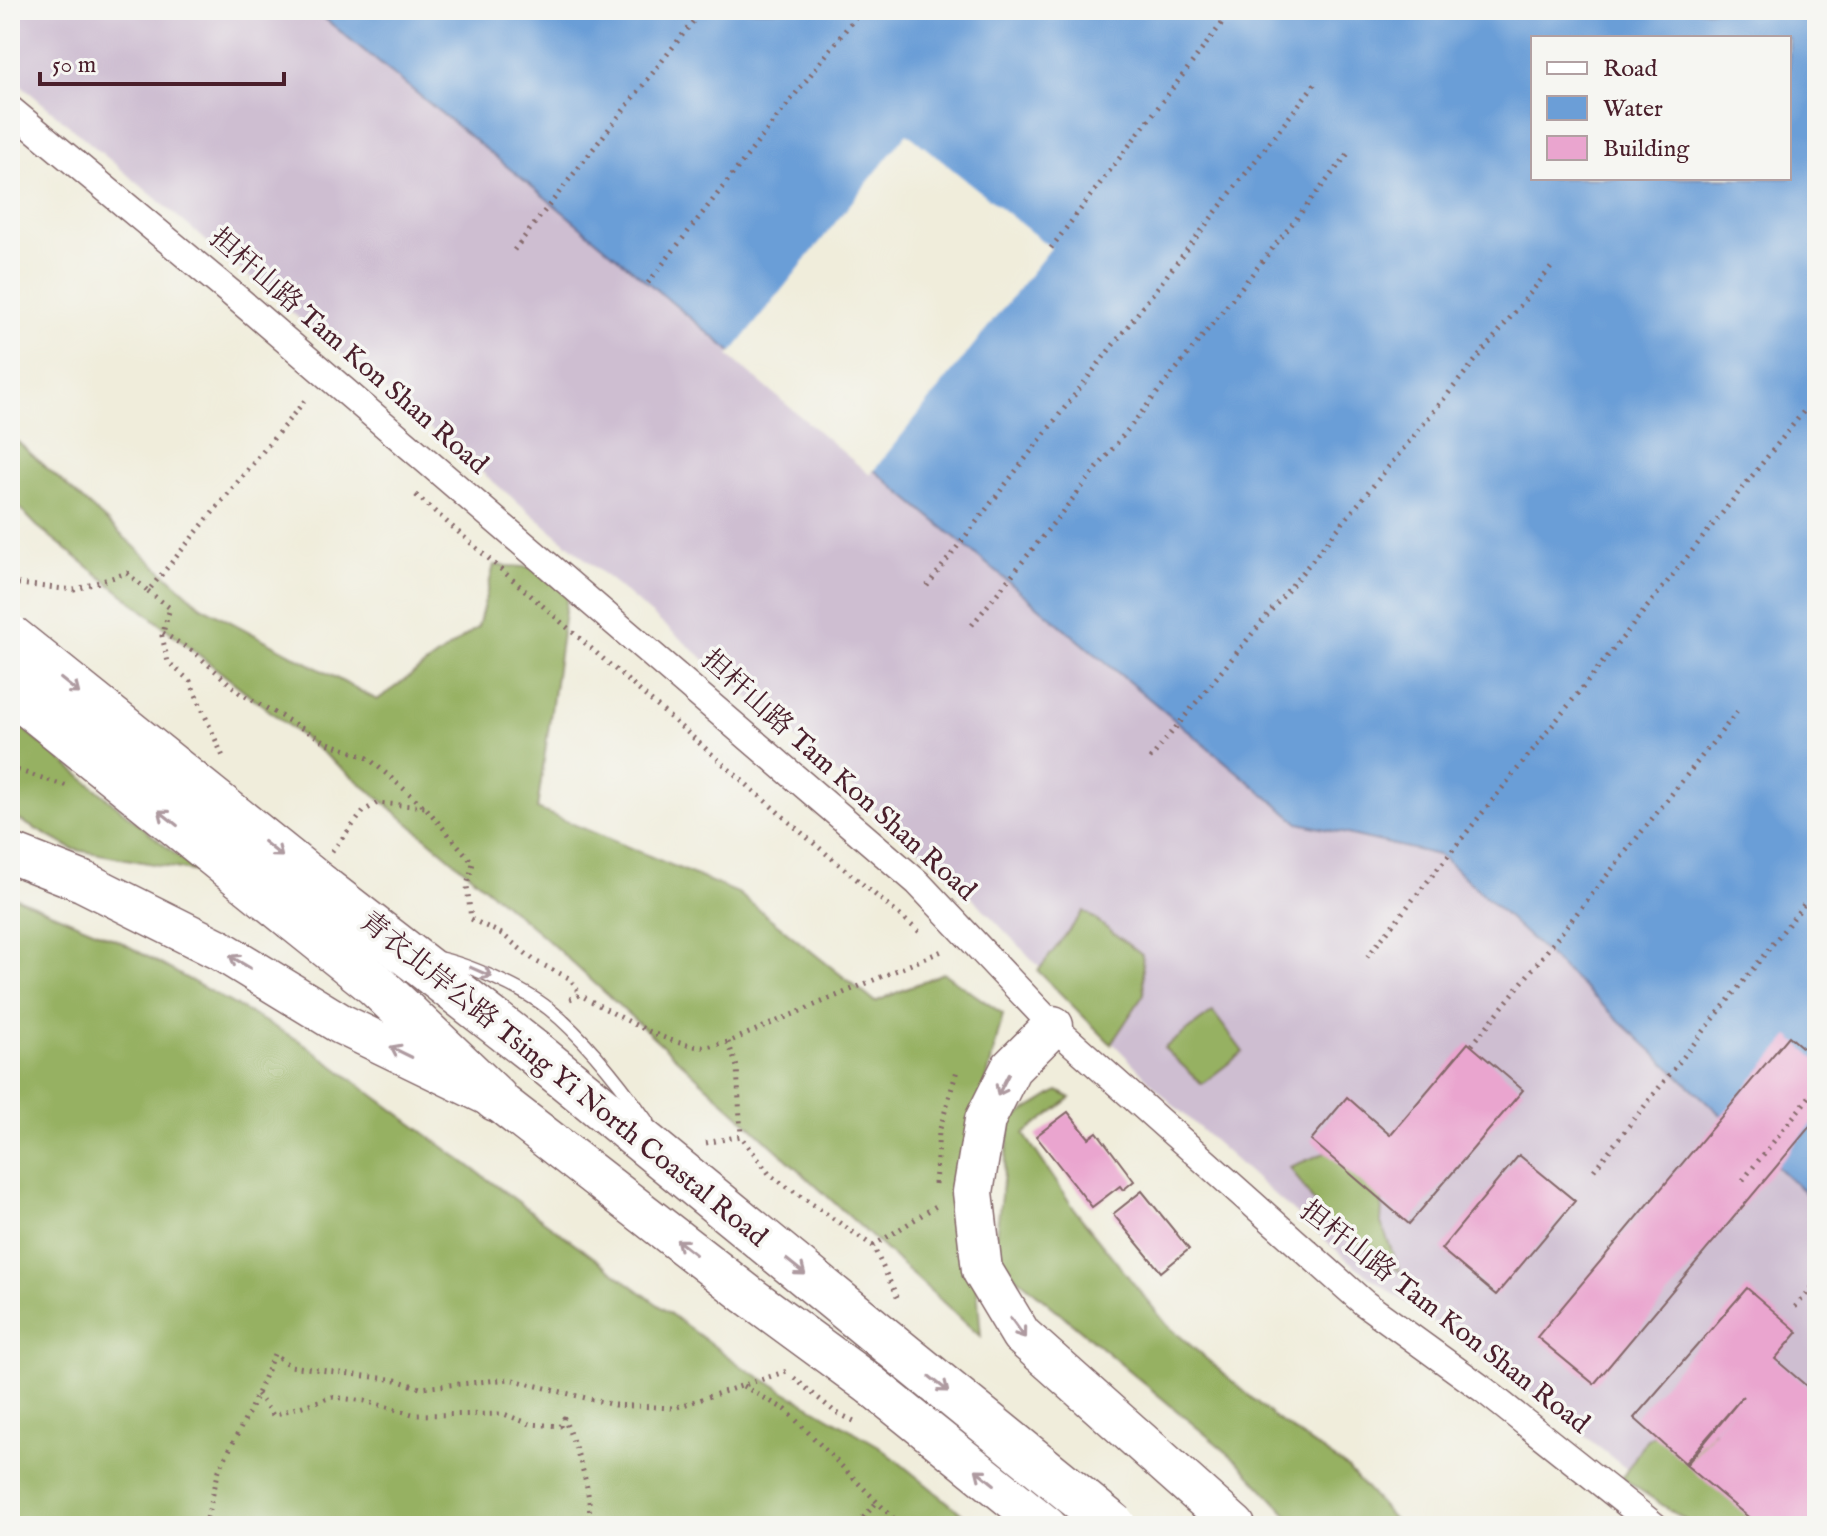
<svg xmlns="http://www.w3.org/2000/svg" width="1827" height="1536" font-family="'IM FELL English','Noto Serif TC',serif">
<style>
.industrial{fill:#cebed1}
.forest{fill:#96b162;stroke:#706846;stroke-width:2}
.water{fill:#6b9ed7;stroke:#5a5e81;stroke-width:2;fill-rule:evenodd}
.pier{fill:#f0eddb}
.building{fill:#eaa5cf}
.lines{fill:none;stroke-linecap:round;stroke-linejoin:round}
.lane-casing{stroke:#846769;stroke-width:15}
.street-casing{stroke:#846769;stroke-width:29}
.primary-casing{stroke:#846769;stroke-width:43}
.highway-casing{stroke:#846769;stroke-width:47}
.path{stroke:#846769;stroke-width:5;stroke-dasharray:2 6;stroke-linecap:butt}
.lane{stroke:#fff;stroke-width:12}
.street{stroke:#fff;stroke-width:26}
.primary{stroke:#fff;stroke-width:40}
.highway{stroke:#fff;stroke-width:44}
.primary-bridge-casing{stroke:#846769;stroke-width:43;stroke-linecap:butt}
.highway-bridge-casing{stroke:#846769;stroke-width:47;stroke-linecap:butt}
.primary-bridge{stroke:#fff;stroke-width:40}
.highway-bridge{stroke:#fff;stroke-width:44}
.oneway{stroke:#ae9aa0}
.labels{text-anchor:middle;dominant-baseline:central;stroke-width:7;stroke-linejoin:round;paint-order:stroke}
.street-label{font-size:28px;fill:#4a1f2b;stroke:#f6f6f2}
</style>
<rect width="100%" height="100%" fill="#f6f6f2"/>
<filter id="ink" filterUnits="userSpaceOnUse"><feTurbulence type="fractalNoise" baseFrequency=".0125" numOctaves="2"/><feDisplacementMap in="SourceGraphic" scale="16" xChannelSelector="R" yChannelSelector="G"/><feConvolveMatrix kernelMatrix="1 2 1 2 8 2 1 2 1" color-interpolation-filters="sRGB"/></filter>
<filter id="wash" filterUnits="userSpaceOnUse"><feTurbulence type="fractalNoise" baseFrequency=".006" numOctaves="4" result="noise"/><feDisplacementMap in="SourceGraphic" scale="32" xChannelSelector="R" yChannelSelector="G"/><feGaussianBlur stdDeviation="1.8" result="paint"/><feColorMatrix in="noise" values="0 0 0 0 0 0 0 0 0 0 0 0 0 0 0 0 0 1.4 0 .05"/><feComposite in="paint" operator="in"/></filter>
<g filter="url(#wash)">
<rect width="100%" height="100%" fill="#f0eddb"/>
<path class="industrial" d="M10,10H782L1817,1042V1526H1694L1653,1490L1534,1396L1351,1263L1169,1101L967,892L852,788L689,646L10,76Z"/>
<g class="forest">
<path d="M10,435L201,606L377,700L478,627L494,565L571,570L537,809L738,893L875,1002L943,973L1003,1014L967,1158L981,1337L543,936L374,794L37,526L10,498Z"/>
<path d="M10,718L197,872L72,849L10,815Z"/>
<path d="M10,895L119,941L300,1041L741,1366L879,1446L977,1526H10Z"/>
<path d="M1084,911L1142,955L1144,994L1111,1044L1038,971Z"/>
<path d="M1213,1012L1243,1052L1202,1084L1164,1048Z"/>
<path d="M1058,1091L1071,1098L1024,1134L1077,1213L1167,1325L1275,1418L1346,1467L1400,1526H1298L1236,1460L993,1257L1011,1120Z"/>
<path d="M1337,1148L1383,1186L1381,1223L1400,1272L1327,1222L1290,1167Z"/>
<path d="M1682,1416L1740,1443L1764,1526H1694L1622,1478L1646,1440Z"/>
</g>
<path class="water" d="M314,10H1817V1204L1446,860L1438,855L1299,823L552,203ZM1533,38H1789V178H1533Z"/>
<path class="pier" d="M907,133L1051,248L870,475L729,356Z"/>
<g id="blocks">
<g class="building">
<path d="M1789,1036L1817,1060V1118L1594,1384L1537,1337Z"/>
<path d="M1468,1043L1523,1090L1409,1224L1311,1140L1347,1097L1390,1135Z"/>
<path d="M1068,1112L1089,1138L1097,1132L1134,1181L1123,1190L1120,1186L1092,1207L1036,1136Z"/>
<path d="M1519,1155L1575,1201L1496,1295L1441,1249Z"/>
<path d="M1142,1191L1189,1249L1161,1272L1113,1214Z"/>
<path d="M1747,1288L1798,1332L1775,1359L1817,1395V1526H1759L1686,1465L1743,1396L1685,1463L1634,1418Z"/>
</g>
</g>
</g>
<g filter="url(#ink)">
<use href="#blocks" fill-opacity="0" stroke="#846769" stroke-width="2"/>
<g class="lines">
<g class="lane-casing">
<path id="lane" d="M437,958C468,964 524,989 549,1009C585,1038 620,1083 647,1121"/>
</g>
<g class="street-casing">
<path id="street" d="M10,109L231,293L918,883L1053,1026L1364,1303L1484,1390L1655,1526"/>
</g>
<g class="primary-casing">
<g id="primary">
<path d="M10,853L84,882L220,950L341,1024L496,1099L748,1295L872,1386"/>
<path d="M1053,1026L1011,1068L985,1120L973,1192L982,1270L1021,1335L1235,1526"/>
</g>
</g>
<g class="highway-casing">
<g id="highway">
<path d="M320,886L536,1054L879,1335"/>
<path d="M294,919L375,984L496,1099"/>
</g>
</g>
<g class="path">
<path d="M1051,248L1223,22"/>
<path d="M514,250L702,10"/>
<path d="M648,283L861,10"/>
<path d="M416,495L810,840L922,934"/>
<path d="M10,583L74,590L127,573L148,591L306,399"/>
<path d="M927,586L1317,81"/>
<path d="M148,591L170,608L162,636L168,662L190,681L224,759"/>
<path d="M972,625L1351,150"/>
<path d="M163,633L194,652L240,693L326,742L368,758L426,808L473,863L467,886L471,919L502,934L535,961L571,979L580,995"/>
<path d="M1150,759L1554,264"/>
<path d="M10,768L67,786"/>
<path d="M332,851L364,811L377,803L425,807"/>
<path d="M1367,957L1808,406"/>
<path d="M570,999L580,995C612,1012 667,1046 703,1047C711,1047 720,1043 728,1042L942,951"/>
<path d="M728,1042L737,1067L741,1136"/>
<path d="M1472,1045L1741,707"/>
<path d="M706,1143L741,1136L770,1175L873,1246L899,1301"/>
<path d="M1594,1170L1817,888"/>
<path d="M1743,1180L1817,1087"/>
<path d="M935,1184L939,1132L958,1067"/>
<path d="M873,1246L936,1206"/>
<path d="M1795,1307L1817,1282"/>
<path d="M794,1378L835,1412L854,1421"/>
<path d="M743,1386L786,1410L901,1526"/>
<path d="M257,1394L273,1415L332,1397L365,1401L416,1415L504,1414L530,1424L560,1426L564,1418C577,1452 593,1488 589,1526"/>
<path d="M205,1526L219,1470L250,1410L274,1354L290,1366L396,1380L420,1388L509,1379L614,1405L674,1408L787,1371"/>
<path d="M864,1526V1517L877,1502"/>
</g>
<use href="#lane" class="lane"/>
<use href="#street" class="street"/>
<use href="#primary" class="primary"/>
<use href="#highway" class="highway"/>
<g class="primary-bridge-casing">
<path id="primary-bridge" d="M872,1386L1046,1526"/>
</g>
<g class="highway-bridge-casing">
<g id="highway-bridge">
<path d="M10,637L320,886"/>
<path d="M10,690L294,919"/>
<path d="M879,1335L1114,1526"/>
</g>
</g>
<use href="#primary-bridge" class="primary-bridge"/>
<use href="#highway-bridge" class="highway-bridge"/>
</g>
<defs><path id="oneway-shaft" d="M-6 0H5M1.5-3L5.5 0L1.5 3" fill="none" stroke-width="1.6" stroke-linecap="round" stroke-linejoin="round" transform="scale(2)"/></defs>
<g class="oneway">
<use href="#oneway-shaft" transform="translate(70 686) rotate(39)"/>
<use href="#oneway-shaft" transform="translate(168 818) rotate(-141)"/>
<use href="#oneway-shaft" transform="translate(273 849) rotate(39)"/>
<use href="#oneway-shaft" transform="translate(240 962) rotate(-149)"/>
<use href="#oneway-shaft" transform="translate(481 972) rotate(24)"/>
<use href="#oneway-shaft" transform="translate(401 1052) rotate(-154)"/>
<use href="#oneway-shaft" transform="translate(1003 1085) rotate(117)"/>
<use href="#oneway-shaft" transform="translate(686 1247) rotate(-142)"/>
<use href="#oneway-shaft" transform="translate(796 1267) rotate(39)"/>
<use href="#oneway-shaft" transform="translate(1018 1328) rotate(54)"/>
<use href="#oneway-shaft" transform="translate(939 1384) rotate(39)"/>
<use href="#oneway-shaft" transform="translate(985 1477) rotate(-141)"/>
</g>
</g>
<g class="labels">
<g class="street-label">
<text transform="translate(348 352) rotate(41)">担杆山路 Tam Kon Shan Road</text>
<text transform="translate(838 776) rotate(42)">担杆山路 Tam Kon Shan Road</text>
<text transform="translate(563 1080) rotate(39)">青衣北岸公路 Tsing Yi North Coastal Road</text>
<text transform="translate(1444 1318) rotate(38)">担杆山路 Tam Kon Shan Road</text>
</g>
</g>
<rect width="1827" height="1536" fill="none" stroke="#f6f6f2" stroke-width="40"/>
<rect x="1531" y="36" width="260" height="144" fill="#f6f6f2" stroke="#b1a0a2" stroke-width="2"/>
<rect x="1547" y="62" width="40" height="12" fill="#ffffff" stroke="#b1a0a2" stroke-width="2"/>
<text x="1603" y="76" font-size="24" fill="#4a1f2b">Road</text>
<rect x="1547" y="96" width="40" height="24" fill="#6b9ed7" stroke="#b1a0a2" stroke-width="2"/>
<text x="1603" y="116" font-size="24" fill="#4a1f2b">Water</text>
<rect x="1547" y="136" width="40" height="24" fill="#eaa5cf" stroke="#b1a0a2" stroke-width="2"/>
<text x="1603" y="156" font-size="24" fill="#4a1f2b">Building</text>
<path d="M40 72v12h244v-12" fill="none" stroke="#4a1f2b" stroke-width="4"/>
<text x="52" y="72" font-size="24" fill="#4a1f2b" stroke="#f6f6f2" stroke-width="6" paint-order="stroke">50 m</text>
</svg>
